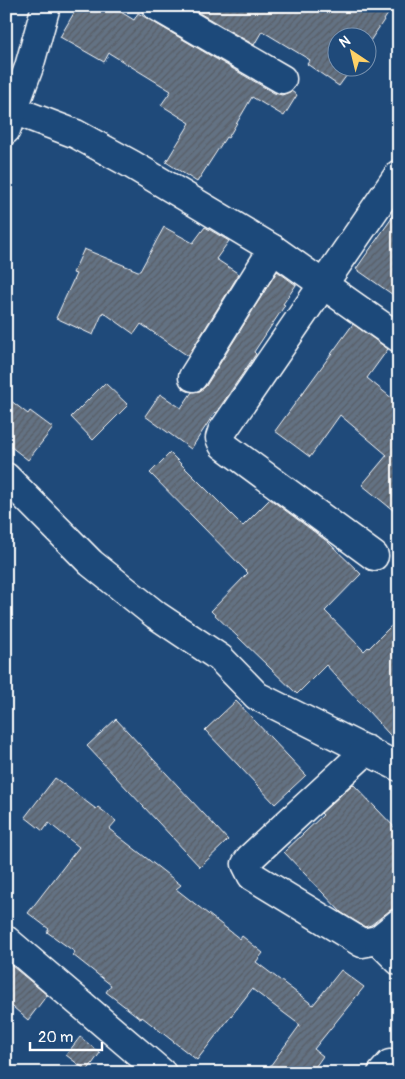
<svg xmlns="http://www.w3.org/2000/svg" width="405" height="1079" font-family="Pangolin,sans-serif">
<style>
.building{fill:url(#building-hatch);stroke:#fff}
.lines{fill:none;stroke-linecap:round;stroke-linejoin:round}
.minor-casing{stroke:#fff;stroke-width:31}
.minor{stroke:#1f4a7a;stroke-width:28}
</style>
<defs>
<pattern id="building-hatch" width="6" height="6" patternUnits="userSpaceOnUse" patternTransform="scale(1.25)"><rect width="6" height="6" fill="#647283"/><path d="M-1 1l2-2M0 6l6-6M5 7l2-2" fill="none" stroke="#575d65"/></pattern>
</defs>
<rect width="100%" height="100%" fill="#1f4a7a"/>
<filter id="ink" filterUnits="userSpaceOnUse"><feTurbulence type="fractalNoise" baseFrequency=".02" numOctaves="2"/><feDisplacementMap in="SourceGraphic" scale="10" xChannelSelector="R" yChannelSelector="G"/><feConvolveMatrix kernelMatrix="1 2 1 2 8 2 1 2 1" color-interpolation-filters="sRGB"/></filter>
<g filter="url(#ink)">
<g class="building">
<path d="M78,6H111L134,20L138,13L274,93L282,95L291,91L297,95L284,116L252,97L228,138L226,137L197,182L166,162L190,123L161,105L171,91L109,53L104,62L60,37Z"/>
<path d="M197,6H376L388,14L368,44V38H338V68H352L339,86L307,64L310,60L262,31L254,45L194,10Z"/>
<path d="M399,208V299L356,269Z"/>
<path d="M164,227L193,243L205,227L229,241L216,259L239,274L188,356L141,324L134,334L103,312L93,335L56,318L76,274L73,273L84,249L138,271H140Z"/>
<path d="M277,271L296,285L283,304L285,305L254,352L256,354L216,413L215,412L191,449L145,416L160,394L181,408L192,392L200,391L206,386Z"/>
<path d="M353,324L388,349L367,378L399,404V515L362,485L387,455L340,415L310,457L275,431Z"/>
<path d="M105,383L128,405L93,440L71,417Z"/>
<path d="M6,397L28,414L30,411L53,428L28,460L6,443Z"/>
<path d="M170,453L243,526L270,499L328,542L361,574L325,611L364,651L368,647L369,648L399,618V745L326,665L297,694L211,611L248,573L150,473Z"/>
<path d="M236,701L306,775L275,804L205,730Z"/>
<path d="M116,719L228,840L200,867L87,746Z"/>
<path d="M55,778L96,809L98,807L116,821L109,829L181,885L176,889L240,939L242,936L263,953L256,962L313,1005L341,970L364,987L314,1049L323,1056L311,1073H265L300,1025L252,989L197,1060L142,1017L141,1019L106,992L111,985L73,955L75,952L47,932L49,929L28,913L79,847L49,823L43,831L25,817Z"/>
<path d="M353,784L399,832V906L389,911L371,925L365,927L342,913L284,852L323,815L321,813Z"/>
<path d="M6,961L47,995L28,1020L6,1001Z"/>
<path d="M80,1037L100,1053L87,1071L66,1055Z"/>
</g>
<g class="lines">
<g class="minor-casing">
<g id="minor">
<path d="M156,6L282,79"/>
<path d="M13,110L76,134L131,164L273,249L399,338"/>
<path d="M6,130L29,67L46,6"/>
<path d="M193,377L273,249"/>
<path d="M6,477L91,563L156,615L220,658L257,696L399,767"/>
<path d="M374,556L223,445L220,438L222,432L399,174"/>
<path d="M367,750L250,858L246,864L252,876L362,943L378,940L399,923"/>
<path d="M6,940L162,1073"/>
<path d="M378,940L399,961"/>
<path d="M382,1073L390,1064"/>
</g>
</g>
<use href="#minor" class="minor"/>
</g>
</g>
<rect width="405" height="1079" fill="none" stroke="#1f4a7a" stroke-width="25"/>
<rect x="12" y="12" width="380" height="1054" fill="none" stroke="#fff" stroke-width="2" filter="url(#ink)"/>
<g transform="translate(352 52) rotate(325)"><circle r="24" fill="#1f4a7a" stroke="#7992af"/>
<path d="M0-4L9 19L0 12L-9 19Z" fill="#ffd166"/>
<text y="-8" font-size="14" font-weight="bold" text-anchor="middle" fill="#ffffff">N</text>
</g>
<path d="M30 1042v8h72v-8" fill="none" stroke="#ffffff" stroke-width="2.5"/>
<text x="38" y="1042" font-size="15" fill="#ffffff" stroke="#1f4a7a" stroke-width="4" paint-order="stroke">20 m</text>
</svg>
